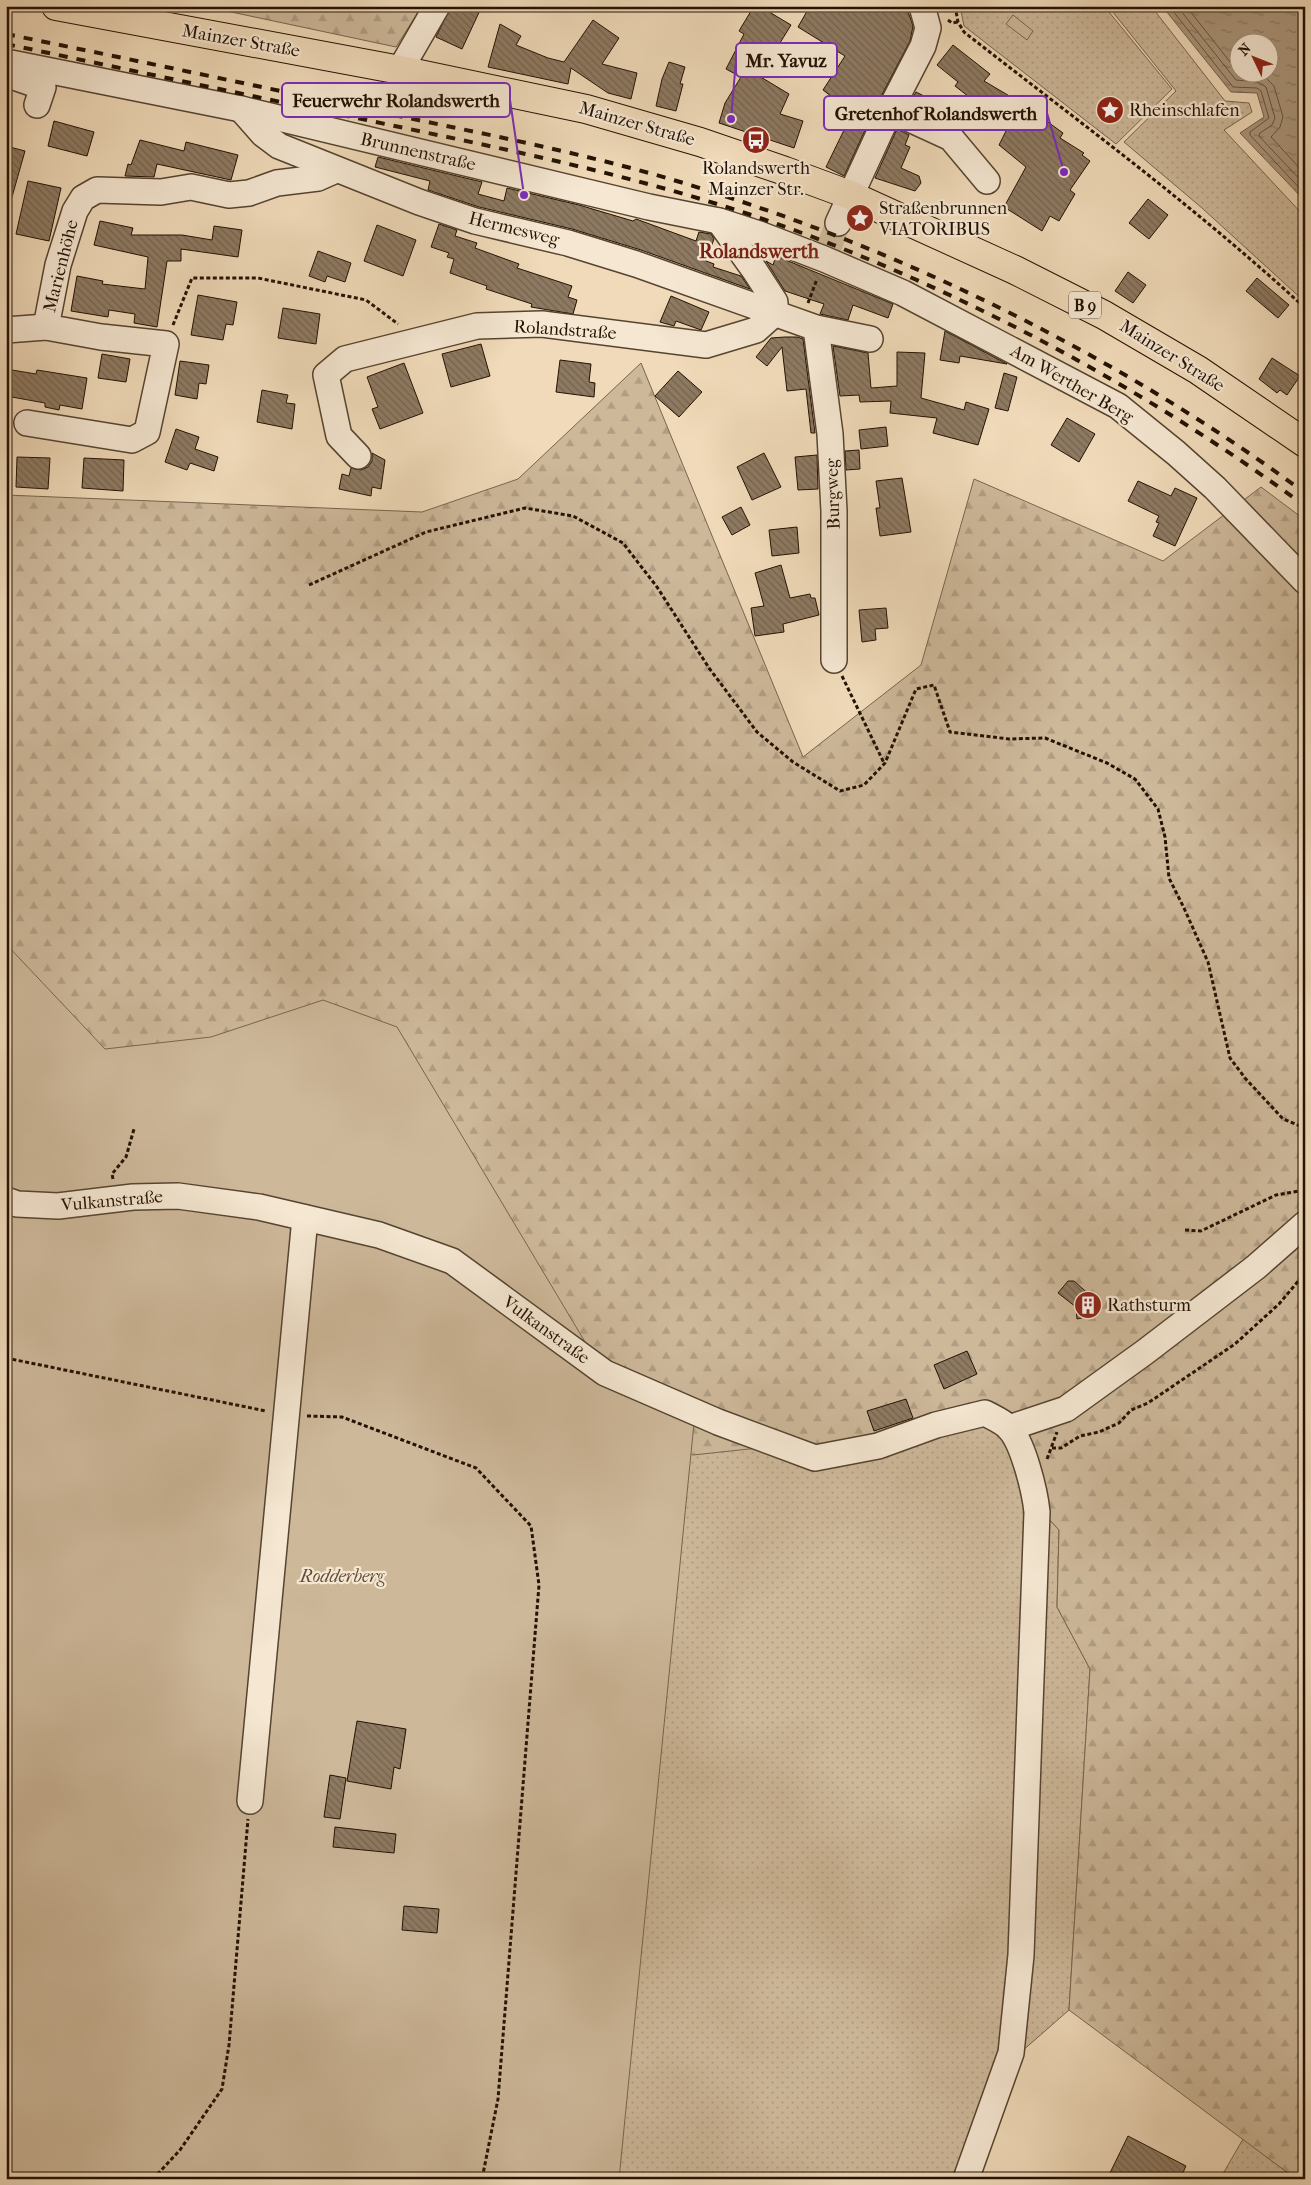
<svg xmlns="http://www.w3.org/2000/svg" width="1311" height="2185" font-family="'IM FELL French Canon',serif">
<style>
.grass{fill:url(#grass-dots);stroke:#78654e}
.forest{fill:url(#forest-firs);stroke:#78654e}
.park{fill:#cdb89a;stroke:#78654e}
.water{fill:url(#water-ripples);stroke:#74614b;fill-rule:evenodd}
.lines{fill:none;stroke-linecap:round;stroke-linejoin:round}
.shore{stroke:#66543f;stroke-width:1}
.building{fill:url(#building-back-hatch);stroke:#231203}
.minor-tunnel{stroke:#d1bc9e;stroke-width:25;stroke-dasharray:25 12;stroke-linecap:butt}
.minor-casing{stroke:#564430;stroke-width:28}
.major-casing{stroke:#231203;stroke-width:30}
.path{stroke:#231203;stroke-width:3;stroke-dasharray:4 2.5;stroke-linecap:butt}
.minor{stroke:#f5e7d2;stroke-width:25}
.major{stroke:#f0dab9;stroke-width:28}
.rail{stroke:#231203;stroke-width:4;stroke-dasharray:9 9;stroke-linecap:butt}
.labels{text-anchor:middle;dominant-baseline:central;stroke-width:4.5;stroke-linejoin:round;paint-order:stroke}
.shield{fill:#f5e7d2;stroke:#625241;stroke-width:1}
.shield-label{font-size:16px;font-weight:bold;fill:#231203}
.street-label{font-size:18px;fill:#231203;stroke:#f5e7d2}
.poi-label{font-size:18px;fill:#231203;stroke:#f5e7d2;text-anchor:start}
.park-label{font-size:18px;font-style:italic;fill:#5e4c38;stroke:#f5e7d2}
.quarter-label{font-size:20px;font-weight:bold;fill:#7a1f14;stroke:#f5e7d2}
.leader{fill:none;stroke:#7b2cbf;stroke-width:2}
.callout-dot{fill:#7b2cbf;stroke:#f5e7d2;stroke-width:2}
.callout{fill:#f5e7d2;stroke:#7b2cbf;stroke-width:2}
.callout-label{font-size:19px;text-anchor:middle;font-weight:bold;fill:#231203}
</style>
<defs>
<pattern id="grass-dots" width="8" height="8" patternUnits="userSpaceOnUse" patternTransform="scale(1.25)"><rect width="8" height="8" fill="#cdb89a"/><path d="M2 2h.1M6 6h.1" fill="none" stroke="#b09d83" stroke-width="1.8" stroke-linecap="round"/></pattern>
<pattern id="forest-firs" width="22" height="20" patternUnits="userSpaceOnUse" patternTransform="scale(1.25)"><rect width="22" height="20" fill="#cdb89a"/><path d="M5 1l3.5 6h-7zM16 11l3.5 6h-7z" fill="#b09d83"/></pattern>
<pattern id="water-ripples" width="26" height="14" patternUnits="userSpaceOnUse" patternTransform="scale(1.25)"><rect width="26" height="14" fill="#aa967b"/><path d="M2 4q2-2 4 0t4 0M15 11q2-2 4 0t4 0" fill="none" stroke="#8a7963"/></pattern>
<pattern id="building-back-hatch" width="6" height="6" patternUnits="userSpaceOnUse" patternTransform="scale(1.25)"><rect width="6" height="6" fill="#8e7a62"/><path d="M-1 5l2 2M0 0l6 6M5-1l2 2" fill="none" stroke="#74634f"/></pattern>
</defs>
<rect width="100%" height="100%" fill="#f0dab9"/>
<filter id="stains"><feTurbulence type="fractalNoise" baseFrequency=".004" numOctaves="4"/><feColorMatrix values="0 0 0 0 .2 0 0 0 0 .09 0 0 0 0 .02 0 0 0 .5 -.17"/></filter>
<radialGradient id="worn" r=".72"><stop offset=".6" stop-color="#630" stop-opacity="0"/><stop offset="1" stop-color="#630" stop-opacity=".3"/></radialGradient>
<g class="grass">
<path d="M960,6H1104L1172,89L1116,144L964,26Z"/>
<path d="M1108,6H1151L1225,101L1249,103L1252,112L1224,130L1305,217V302L1202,208L1124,142L1176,91Z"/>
<path d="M989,1415L1037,1506L1059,1530L1057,1607L1090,1669L1069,2010L1013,2059L960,2179H471L293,1420Z"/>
<path d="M1243,2139L1296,2179H1220Z"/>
</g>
<g class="forest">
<path d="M203,6H422L396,47Z"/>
<path d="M641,363L803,757L921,665L974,479L1163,561L1261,487L1305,520V2179H1296L1069,2010L1090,1669L1057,1607L1059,1530L1037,1506L989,1415L844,1463L768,1447L693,1455L533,1358L6,1195V495L422,512L518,479Z"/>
</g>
<g class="park">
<path d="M1013,15L1033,31L1027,40L1006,24Z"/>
<path d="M6,944L105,1049L211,1037L323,1000L397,1027L591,1352L638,1379L696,1403L619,2179H6Z"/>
</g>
<path class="water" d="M1162,6H1305V201L1240,133L1264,117L1257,93L1231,92ZM1238,42H1268V72H1238Z"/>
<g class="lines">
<g class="shore">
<path d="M1169,6L1233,87L1257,88L1261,91L1269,118L1250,132V135L1305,194"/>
<path d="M1177,6L1236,80L1258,82L1266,87L1275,118L1272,125L1260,133L1259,136L1305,185"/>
<path d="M1186,6L1238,72"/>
<path d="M1239,72L1264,76L1274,86L1283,117L1280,127L1271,137L1305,174"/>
</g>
</g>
<g class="building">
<path d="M451,6H482L462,49L436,37Z"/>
<path d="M754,6H774L771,13L791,25L775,51L773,50L759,76L789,94L780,114L803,121L794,148L719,123L725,103L741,77L726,69L744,34L739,31Z"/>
<path d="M810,6H906L913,26L910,41L877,104L844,176L826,167L846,126L836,120L844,106L823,90L845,56L798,27Z"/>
<path d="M593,20L619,38L602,64L637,73L631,99L608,93L571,68L568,84L488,67L500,24L521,36L516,45L548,58L564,62Z"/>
<path d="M953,45L990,74L984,81L1023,104L1063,133L1060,138L1084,153L1082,155L1090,161L1070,190L1075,194L1059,221L1050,216L1042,231L1004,207L1026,167L999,145L1009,125L995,117L955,86L958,82L937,65Z"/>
<path d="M669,62L685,67L680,84H683L676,111L656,106L662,79Z"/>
<path d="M916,92L934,101L929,112L910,103Z"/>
<path d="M54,121L94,132L87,156L48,146Z"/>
<path d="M897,129L909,135L905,145L910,147L901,168L919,176L921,183L915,191L875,178Z"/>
<path d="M140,140L184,151L186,142L238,155L231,180L157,164L154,177L125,176L128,164L131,165Z"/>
<path d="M6,146L25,151L10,204H6Z"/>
<path d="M378,157L482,182L478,194L504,201L507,188L579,205L633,221L636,219L696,241L699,232L711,234L714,239L706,261L714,264L713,267L741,276L750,289L641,250L572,229L479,207L428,190L430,181L375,167Z"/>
<path d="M28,181L61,188L49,241L16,234Z"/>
<path d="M1148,199L1168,215L1149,239L1129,223Z"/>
<path d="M100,221L133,228L131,235H182L212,240L214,226L242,230L238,257L181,249V261H167L157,327L134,323L135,314L109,310L108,317L71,311L77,276L103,281L102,284L145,289L148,257L94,245Z"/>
<path d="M439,224L457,230L455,236L477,243L475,248L519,264L517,268L572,286L568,297L577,300L573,314L531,307L532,304L486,289L487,286L450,273L454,259L447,257L449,253L431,247Z"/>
<path d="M377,225L416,240L403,276L364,261Z"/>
<path d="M318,251L351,263L345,282L327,276L325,282L309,276Z"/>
<path d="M776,256L893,304L888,318L853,305L848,320L820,314L824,304L785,291L766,261L773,265Z"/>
<path d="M1128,272L1146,285L1133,303L1115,291Z"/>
<path d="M1257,278L1289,305L1278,318L1246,291Z"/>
<path d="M198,295L237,302L233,325L226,324L223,340L191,335Z"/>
<path d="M671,296L709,312L701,330L676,321L674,326L660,322Z"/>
<path d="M283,308L320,314L316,344L278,338Z"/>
<path d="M945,331L1007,364L960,356L959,363L940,360Z"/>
<path d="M785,337H797L803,339L815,433H811L806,389L787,391L782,347L767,366L756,357L771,338Z"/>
<path d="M481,344L490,376L451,387L442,354Z"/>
<path d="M833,346L868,353L871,388L897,386V352L925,353L921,398L964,410L966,402L989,409L978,445L933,433L937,418L890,413L891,401L860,402L859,395L840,396Z"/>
<path d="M102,354L130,359L126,382L98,378Z"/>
<path d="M1272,358L1300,376L1287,395L1280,390L1277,393L1259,379Z"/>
<path d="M560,360L591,364L589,382L595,383L594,397L556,392Z"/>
<path d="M180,361L209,365L206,384L199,383L197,399L175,395Z"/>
<path d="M404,363L423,413L380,429L372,409L378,407L367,377Z"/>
<path d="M6,369L36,374L37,370L87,378L82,409L60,405L59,410L45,407V403L6,396Z"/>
<path d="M678,371L702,392L679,417L655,396Z"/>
<path d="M1004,373L1017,377L1008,411L995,408Z"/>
<path d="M262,390L288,395L286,403L295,404L292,429L257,422Z"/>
<path d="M1067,418L1095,434L1079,462L1051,445Z"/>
<path d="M886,427L888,446L861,449L859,430Z"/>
<path d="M176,429L199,437L195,449L218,457L214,471L190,463L187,470L165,462Z"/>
<path d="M859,450L860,469L846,470L845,451Z"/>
<path d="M372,453L385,460L381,489L372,487L371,496L339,489L342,474L349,476L351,468L361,470L368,467L372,461Z"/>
<path d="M764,453L781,487L752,500L737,467Z"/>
<path d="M817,455L818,489L798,490L795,457Z"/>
<path d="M17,457L50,458L48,489L16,487Z"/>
<path d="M84,458L124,460L123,491L82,488Z"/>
<path d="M902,478L911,532L880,536L876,508H880L876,481Z"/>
<path d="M1138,481L1171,496L1175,488L1197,498L1175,546L1153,536L1159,523L1156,522L1159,516L1128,501Z"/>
<path d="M741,507L750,525L732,535L722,517Z"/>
<path d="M797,527L799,553L772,556L769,530Z"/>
<path d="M781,565L790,598L810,594L811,598H815L819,615L783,624L784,632L755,636L751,608L764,606L755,573Z"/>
<path d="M886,608L888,628L875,629L876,640L862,642L859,610Z"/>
<path d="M1068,1281H1074L1101,1305L1091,1316L1077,1319L1076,1307L1058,1293Z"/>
<path d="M967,1351L977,1374L944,1389L934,1365Z"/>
<path d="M906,1399L913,1418L874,1431L867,1411Z"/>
<path d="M357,1721L406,1729L400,1769L394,1767L391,1789L347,1781Z"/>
<path d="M330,1775L346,1778L340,1819L324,1817Z"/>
<path d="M335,1827L396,1834L394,1853L333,1847Z"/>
<path d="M404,1906L439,1909L437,1933L402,1930Z"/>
<path d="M1128,2136L1186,2166L1180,2179H1107Z"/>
</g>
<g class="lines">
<path class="minor-tunnel" d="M827,253L838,223"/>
<g class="minor-casing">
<g id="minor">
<path d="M6,62L241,109L649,207L719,221L759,234L824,259L903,293L1118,406L1176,453L1215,488L1305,581"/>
<path d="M400,70L437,6"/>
<path d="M11,76L43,87L37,105"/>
<path d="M241,109L263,134L279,146L419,202L475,221L568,243L636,264L816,328L870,339"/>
<path d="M890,110L951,138L987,181"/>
<path d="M838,223L890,110L923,46L928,28L922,6"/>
<path d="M816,328L830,434L834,511V660"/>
<path d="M6,330L46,327"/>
<path d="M27,423L132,440L147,432L166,344L101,337L46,327L58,265L75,211L83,198L97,190L161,192L191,187L229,195L249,193L277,183L318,178L336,170"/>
<path d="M358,456L339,436L326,375L345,359L477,326L542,324L706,345L756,330L775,313V302L755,271L719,221"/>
<path d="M6,1200L17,1204L58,1206L133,1197L178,1196L259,1207L379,1235L452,1261L605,1373L718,1422L815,1458L878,1446L936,1425L985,1413C992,1417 1002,1421 1008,1427C1023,1441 1035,1492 1037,1512L1021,1955L1011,2053L966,2179"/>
<path d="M1009,1428L1066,1409L1145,1352L1256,1267L1305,1224"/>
<path d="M250,1801L305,1218"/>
</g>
</g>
<g class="major-casing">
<path id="major" d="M56,6L400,70L586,109L700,142L785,171L850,195L1015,270L1104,315L1198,370L1305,443"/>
</g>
<g class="path">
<path d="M955,6L958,22L964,32C1079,122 1197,208 1305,308"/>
<path d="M948,20L952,23L958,22"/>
<path d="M808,303L817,279"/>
<path d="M173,325L192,278H258L366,300L398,324"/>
<path d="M309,585L426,532L525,508L573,516L623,543L657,587L709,668L757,732L793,762L840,791L864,785L885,763L916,689L934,685L950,732L1009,739L1045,738L1107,763L1135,779L1158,809L1165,837L1169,878L1184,908L1208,962L1230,1058L1245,1078L1283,1119L1305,1128"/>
<path d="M842,676L884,763"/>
<path d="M113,1179L112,1174L126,1157L134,1129"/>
<path d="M1185,1230L1201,1231L1276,1195L1305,1190"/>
<path d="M6,1358L266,1411"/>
<path d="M307,1416L342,1417L476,1468L531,1526L539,1585L498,2099L482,2179"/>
<path d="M1052,1448H1061L1080,1436L1099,1432L1119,1423L1131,1410L1148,1403L1235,1344L1279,1304L1305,1273"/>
<path d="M1047,1459L1057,1432"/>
<path d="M153,2179L180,2150L222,2089L229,2045L248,1819"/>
</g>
<use href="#minor" class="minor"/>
<use href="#major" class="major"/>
<g class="rail">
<path d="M6,34C134,60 262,87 389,114C499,137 609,158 715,193C923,259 1129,363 1305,493"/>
<path d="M6,44C134,71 262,98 390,125C529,154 669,183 802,233C979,299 1153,394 1305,506"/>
</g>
</g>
<defs>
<g id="sight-disc" transform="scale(1.4375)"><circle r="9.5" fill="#8f2418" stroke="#f5e7d2"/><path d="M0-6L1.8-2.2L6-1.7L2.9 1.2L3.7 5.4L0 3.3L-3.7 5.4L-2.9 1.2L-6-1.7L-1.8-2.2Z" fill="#fff"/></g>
<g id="bus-disc" transform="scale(1.4375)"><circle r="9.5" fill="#8f2418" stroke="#f5e7d2"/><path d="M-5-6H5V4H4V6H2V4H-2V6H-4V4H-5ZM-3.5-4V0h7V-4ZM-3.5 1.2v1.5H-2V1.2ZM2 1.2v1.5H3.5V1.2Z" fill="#fff"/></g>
<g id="building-disc" transform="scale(1.4375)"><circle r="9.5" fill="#8f2418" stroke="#f5e7d2"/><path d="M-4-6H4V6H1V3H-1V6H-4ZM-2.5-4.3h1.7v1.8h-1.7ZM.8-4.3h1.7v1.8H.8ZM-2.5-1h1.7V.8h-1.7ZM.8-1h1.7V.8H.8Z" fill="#fff"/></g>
</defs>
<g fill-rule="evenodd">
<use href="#sight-disc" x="1110" y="110"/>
<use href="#bus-disc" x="756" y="140"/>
<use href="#sight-disc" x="860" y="218"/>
<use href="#building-disc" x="1088" y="1305"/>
</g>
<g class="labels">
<rect class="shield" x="1069" y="291.5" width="32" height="27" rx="4"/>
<g class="shield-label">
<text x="1085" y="305">B 9</text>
</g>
<g class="street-label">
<text transform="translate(241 41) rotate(10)">Mainzer Straße</text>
<text transform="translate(637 124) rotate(16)">Mainzer Straße</text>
<text transform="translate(418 152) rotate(13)">Brunnenstraße</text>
<text transform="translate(514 229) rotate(14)">Hermesweg</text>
<text transform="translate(61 266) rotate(-76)">Marienhöhe</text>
<text transform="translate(565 330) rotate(4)">Rolandstraße</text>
<text transform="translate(1172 356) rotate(32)">Mainzer Straße</text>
<text transform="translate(1072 384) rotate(30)">Am Werther Berg</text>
<text transform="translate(833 494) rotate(-92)">Burgweg</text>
<text transform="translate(112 1201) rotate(-5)">Vulkanstraße</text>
<text transform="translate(546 1330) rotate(36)">Vulkanstraße</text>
</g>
<g class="poi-label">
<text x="1129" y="110">Rheinschlafen</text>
<text x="756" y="168" text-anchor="middle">Rolandswerth<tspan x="756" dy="21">Mainzer Str.</tspan></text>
<text x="879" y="208">Straßenbrunnen<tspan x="879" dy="21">VIATORIBUS</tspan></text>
<text x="1107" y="1305">Rathsturm</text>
</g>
<g class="park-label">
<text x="342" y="1576">Rodderberg</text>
</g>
<g class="quarter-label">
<text x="759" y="251">Rolandswerth</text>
</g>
</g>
<path class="leader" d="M731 119L736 60M524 195L510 100M1064 172L1047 113"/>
<g class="callout-dot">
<circle cx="731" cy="119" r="5"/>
<circle cx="524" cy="195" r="5"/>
<circle cx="1064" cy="172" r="5"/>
</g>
<g class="callout">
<rect x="736" y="43" width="101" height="34" rx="5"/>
<rect x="282" y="83" width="228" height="34" rx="5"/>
<rect x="824" y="96" width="223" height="34" rx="5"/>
</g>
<g class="callout-label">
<text x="786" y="67">Mr. Yavuz</text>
<text x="396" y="107">Feuerwehr Rolandswerth</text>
<text x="936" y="120">Gretenhof Rolandswerth</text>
</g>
<rect width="1311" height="2185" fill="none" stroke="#f0dab9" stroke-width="25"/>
<rect x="8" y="8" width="1296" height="2170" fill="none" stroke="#231203" stroke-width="2.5"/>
<rect x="12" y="12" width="1286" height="2160" fill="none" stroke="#231203"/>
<g transform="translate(1254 58) rotate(313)"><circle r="24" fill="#f5e7d2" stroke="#a1927f"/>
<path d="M0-4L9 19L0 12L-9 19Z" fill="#8f2418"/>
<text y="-8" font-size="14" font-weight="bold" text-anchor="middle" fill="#231203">N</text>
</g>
<rect width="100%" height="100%" filter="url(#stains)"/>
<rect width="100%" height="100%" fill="url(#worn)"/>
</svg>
